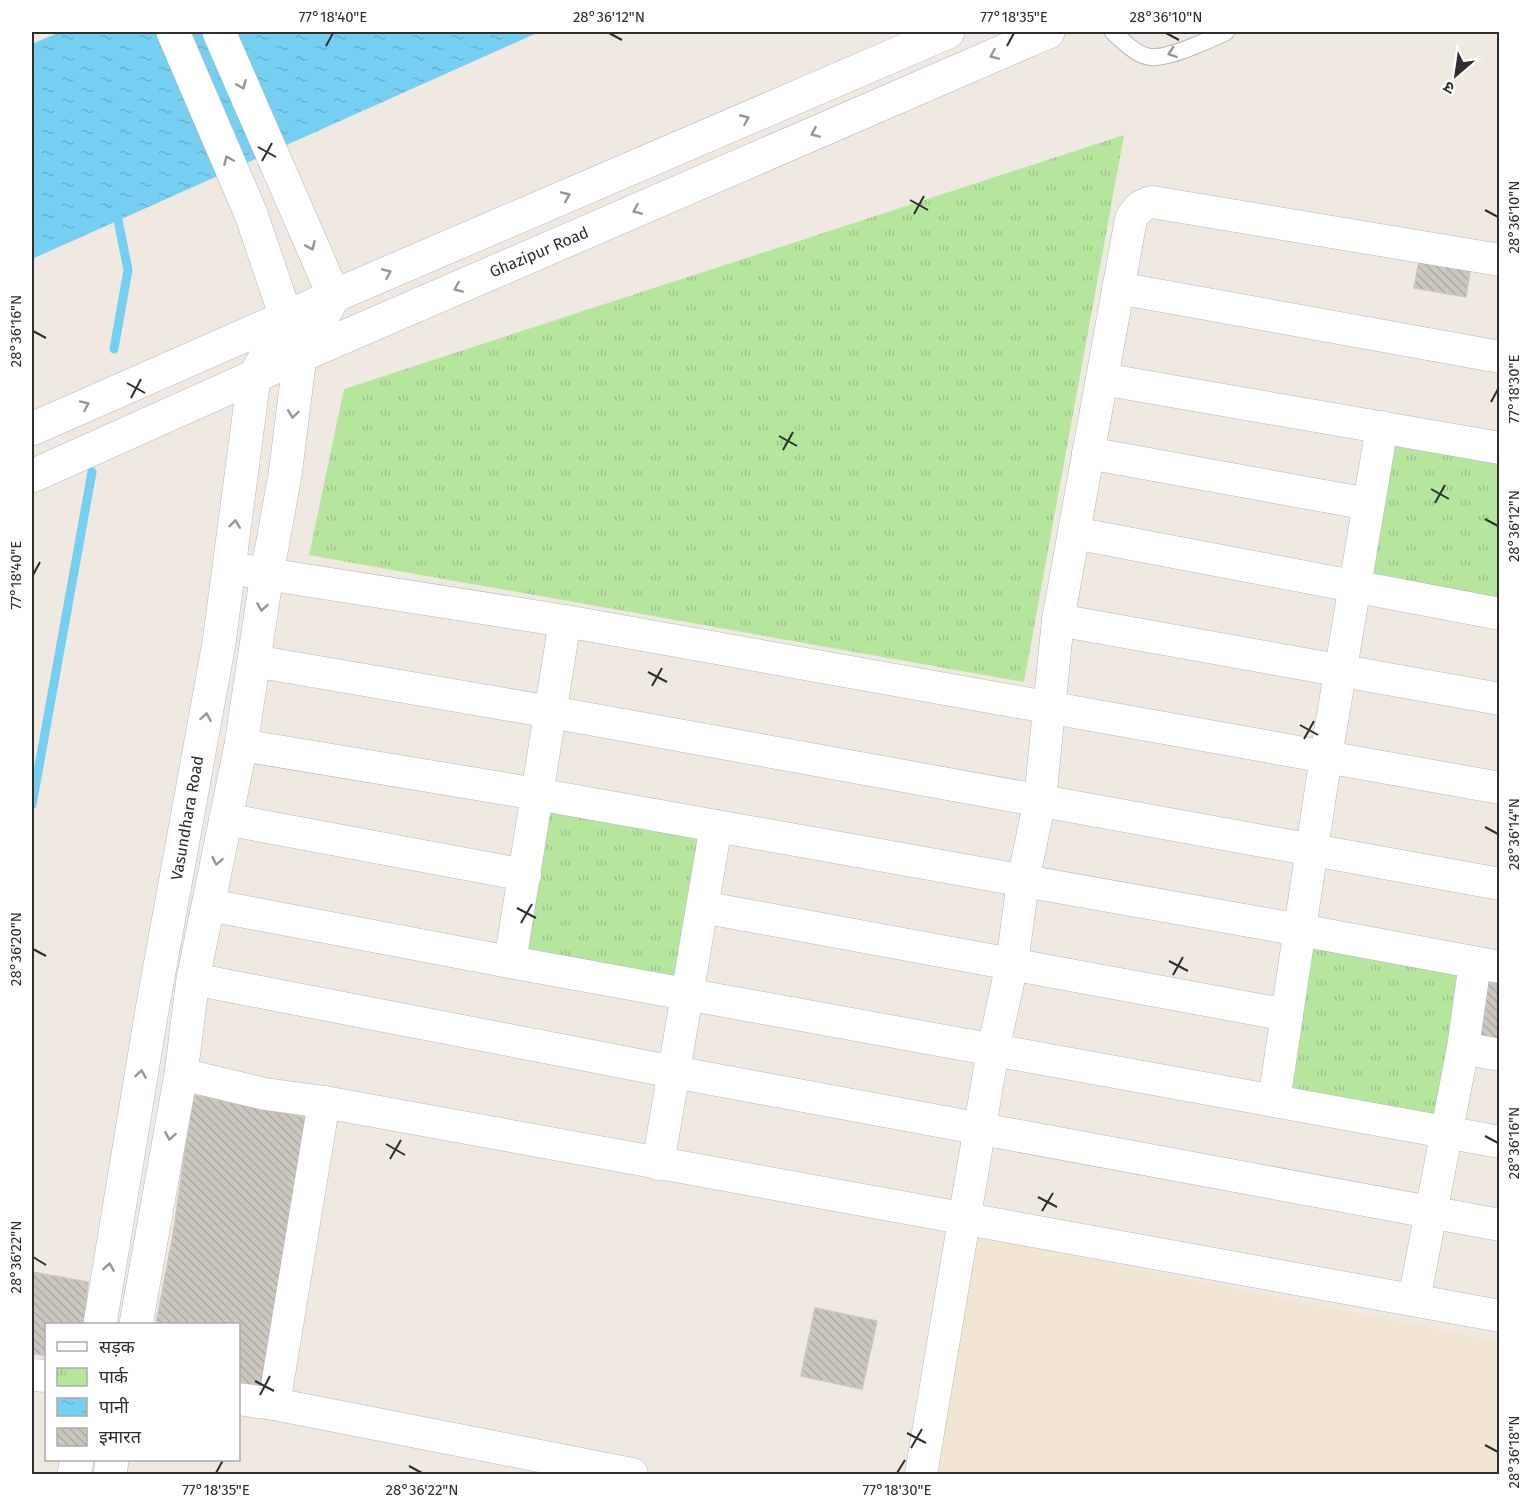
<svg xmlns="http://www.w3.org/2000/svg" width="1531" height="1506" font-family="'Fira Sans','Noto Sans Devanagari',sans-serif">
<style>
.education{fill:#f0e6d1}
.park{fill:url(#park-tufts)}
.water{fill:url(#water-ripples)}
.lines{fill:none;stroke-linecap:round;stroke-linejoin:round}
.stream{stroke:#75cff0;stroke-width:9}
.building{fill:url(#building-back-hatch);stroke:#cbc5ba;stroke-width:1.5}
.lane-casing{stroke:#b4b7c1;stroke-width:18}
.street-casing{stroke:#b4b7c1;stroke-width:33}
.secondary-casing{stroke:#b4b7c1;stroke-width:34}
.lane{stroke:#fff;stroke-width:16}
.street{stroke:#fff;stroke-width:32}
.secondary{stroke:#fff;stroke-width:33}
.oneway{stroke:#969696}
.ticks{fill:none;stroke:#2e2e2e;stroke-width:2}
.labels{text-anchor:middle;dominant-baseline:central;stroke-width:5;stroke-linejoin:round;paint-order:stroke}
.street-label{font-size:16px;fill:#2e2e2e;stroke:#fff}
.neatline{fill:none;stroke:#2e2e2e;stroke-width:2}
.ticks-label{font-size:15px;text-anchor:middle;fill:#2e2e2e}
</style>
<defs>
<pattern id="park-tufts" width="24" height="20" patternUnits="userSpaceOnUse" patternTransform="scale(1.5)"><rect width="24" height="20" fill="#b6e59e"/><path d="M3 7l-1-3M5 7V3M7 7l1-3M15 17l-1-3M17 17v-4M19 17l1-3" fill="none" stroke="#9dc588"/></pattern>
<pattern id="water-ripples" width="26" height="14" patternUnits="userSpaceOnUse" patternTransform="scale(1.5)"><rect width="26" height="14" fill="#75cff0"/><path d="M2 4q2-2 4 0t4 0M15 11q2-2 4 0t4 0" fill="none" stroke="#66b2ce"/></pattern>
<pattern id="building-back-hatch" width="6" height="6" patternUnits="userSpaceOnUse" patternTransform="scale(1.5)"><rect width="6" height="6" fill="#cbc7bf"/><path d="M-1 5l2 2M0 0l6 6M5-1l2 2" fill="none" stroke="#afaba4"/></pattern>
</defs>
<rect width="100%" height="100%" fill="#efe9e1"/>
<path class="education" d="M976,1236L1499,1342V1474H928Z"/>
<g class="park">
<path d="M1124,135L1024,682L309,555L344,389Z"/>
<path d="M1386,432L1499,454V609L1360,584Z"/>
<path d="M540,801L711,834L683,983L514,952Z"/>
<path d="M1302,944L1473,976L1445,1126L1276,1095Z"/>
</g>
<path class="water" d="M60,32H539L32,259V44Z"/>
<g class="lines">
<g class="stream">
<path d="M114,349L128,270L116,210"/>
<path d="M32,805L92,472"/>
</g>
</g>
<g class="building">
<path d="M1420,256L1471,265L1466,297L1414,288Z"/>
<path d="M1490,973L1500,975V1044L1476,1039Z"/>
<path d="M193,1095L313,1119L269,1396L238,1389V1324H156L173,1235Z"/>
<path d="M32,1272L88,1282L84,1324H46V1356L32,1353Z"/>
<path d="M815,1308L877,1321L862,1389L801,1376Z"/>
</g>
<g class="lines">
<g class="lane-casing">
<path id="lane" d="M1113,32C1123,41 1137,56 1151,57C1167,59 1210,40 1226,32"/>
</g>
<g class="street-casing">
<g id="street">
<path d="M1118,288L1500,357"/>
<path d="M1102,379L1500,448"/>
<path d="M1088,453L1368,504"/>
<path d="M1074,533L1500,614"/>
<path d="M229,568L565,621L1500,788"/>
<path d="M1058,620L1500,699"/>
<path d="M254,661L551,712L1500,884"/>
<path d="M241,745L537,794L1300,930L1500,967"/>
<path d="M225,819L525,875"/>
<path d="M209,905L510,962L1500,1142"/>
<path d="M702,907L1287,1015"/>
<path d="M510,962L565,621"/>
<path d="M193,979L674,1072L1500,1225"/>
<path d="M1463,1048L1500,1055"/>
<path d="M181,1074L265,1094L324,1102L1500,1316"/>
<path d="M1274,1101L1326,756L1382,427"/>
<path d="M658,1164L716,826"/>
<path d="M1414,1300L1463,1048L1475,963"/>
<path d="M32,1375L46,1376"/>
<path d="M238,1399L274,1404L632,1474"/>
<path d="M274,1404L324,1102"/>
<path d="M921,1474L993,1050L1012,964L1023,881L1040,800L1058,620L1131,219C1137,209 1141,205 1152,202L1500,260"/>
</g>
</g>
<g class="secondary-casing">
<g id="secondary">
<path d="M173,32L251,214L286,317"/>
<path d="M219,32L334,296"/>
<path d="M32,429L334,296L948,32"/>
<path d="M32,476L300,356L1048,32"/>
<path d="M100,1324L152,1010L219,643L254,378L286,317"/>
<path d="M136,1324L181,1074L193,979L241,745L267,574L285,475L300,356L334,296"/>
<path d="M74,1474L77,1460"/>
<path d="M110,1474L112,1460"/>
</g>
</g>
<use href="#lane" class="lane"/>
<use href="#street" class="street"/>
<use href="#secondary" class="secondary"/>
</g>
<defs><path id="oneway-chevron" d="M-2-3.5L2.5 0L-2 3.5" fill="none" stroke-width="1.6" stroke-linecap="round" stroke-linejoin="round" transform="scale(1.5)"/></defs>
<g class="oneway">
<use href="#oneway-chevron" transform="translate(1172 53) rotate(161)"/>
<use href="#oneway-chevron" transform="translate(994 55) rotate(157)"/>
<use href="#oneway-chevron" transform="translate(242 85) rotate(67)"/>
<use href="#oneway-chevron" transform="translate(745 119) rotate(-23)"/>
<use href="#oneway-chevron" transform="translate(815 133) rotate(157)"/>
<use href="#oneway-chevron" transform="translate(228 160) rotate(-113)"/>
<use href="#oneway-chevron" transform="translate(566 196) rotate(-23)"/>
<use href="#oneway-chevron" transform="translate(637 210) rotate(157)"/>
<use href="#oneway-chevron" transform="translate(311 246) rotate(66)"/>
<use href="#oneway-chevron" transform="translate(387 273) rotate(-23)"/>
<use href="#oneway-chevron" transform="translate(458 288) rotate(157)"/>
<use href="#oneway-chevron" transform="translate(85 405) rotate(-24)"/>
<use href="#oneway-chevron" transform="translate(293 414) rotate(98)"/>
<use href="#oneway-chevron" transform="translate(235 524) rotate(-83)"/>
<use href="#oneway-chevron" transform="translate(262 607) rotate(99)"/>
<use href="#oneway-chevron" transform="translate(206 717) rotate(-80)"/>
<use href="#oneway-chevron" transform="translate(217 861) rotate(101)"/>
<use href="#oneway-chevron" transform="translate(141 1074) rotate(-81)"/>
<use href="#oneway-chevron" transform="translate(170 1136) rotate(100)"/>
<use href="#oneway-chevron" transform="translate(109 1267) rotate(-81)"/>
</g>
<path class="ticks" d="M609,33L622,40M1166,33L1179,40M326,46L333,33M1007,46L1014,33M258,147L276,157M262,161L272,143M910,200L928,210M1485,210L1498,217M914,214L924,196M33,331L46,338M127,383L145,393M131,398L141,379M1491,402L1498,389M779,436L797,446M783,450L793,432M1431,489L1449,499M1435,503L1445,485M1485,519L1498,526M33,575L40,562M648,672L667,682M652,686L662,668M1300,725L1318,735M1304,739L1314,721M1485,827L1498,834M517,908L536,918M521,923L532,904M33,949L46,956M1169,961L1188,971M1173,975L1183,957M1485,1136L1498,1143M386,1144L405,1155M390,1159L401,1140M1038,1197L1057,1207M1042,1211L1053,1193M33,1257L46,1265M255,1381L274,1391M260,1395L270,1376M907,1433L926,1443M1485,1445L1498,1452M911,1448L922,1429M409,1466L422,1473M216,1473L223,1460M897,1473L905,1460"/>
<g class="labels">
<g class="street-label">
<text transform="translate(539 252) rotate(-23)">Ghazipur Road</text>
<text transform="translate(187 818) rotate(-80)">Vasundhara Road</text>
</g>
</g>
<rect width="1531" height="1506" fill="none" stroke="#ffffff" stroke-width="66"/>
<rect x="45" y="1323" width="195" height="138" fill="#ffffff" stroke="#ababab" stroke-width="1.5"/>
<rect x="57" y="1342" width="30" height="9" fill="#ffffff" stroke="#ababab" stroke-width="1.5"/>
<text x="99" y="1353" font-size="18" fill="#2e2e2e">सड़क</text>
<rect x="57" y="1368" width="30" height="18" fill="url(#park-tufts)" stroke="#ababab" stroke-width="1.5"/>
<text x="99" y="1383" font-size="18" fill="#2e2e2e">पार्क</text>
<rect x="57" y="1398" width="30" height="18" fill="url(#water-ripples)" stroke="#ababab" stroke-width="1.5"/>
<text x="99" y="1413" font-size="18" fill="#2e2e2e">पानी</text>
<rect x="57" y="1428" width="30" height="18" fill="url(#building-back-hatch)" stroke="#ababab" stroke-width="1.5"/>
<text x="99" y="1443" font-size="18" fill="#2e2e2e">इमारत</text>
<g transform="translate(1456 75) rotate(209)" stroke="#ffffff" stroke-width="4.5" paint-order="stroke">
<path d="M0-4.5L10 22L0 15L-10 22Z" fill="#2e2e2e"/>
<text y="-9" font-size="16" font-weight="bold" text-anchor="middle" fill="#2e2e2e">उ</text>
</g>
<rect x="33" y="33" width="1465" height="1440" class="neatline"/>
<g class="ticks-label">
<text x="333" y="22">77°18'40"E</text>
<text x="609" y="22">28°36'12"N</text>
<text x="1014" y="22">77°18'35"E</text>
<text x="1166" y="22">28°36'10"N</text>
<text transform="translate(1514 217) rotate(-90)" y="5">28°36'10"N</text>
<text transform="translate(16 331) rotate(-90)" y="5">28°36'16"N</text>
<text transform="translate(1514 389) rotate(-90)" y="5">77°18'30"E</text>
<text transform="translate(1514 526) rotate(-90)" y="5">28°36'12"N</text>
<text transform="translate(16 575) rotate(-90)" y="5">77°18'40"E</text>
<text transform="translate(1514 834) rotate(-90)" y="5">28°36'14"N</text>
<text transform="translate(16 949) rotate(-90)" y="5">28°36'20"N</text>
<text transform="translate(1514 1143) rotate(-90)" y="5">28°36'16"N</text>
<text transform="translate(16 1257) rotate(-90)" y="5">28°36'22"N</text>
<text transform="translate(1514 1452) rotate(-90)" y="5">28°36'18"N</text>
<text x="216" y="1495">77°18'35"E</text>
<text x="422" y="1495">28°36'22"N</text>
<text x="897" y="1495">77°18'30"E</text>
</g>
</svg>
